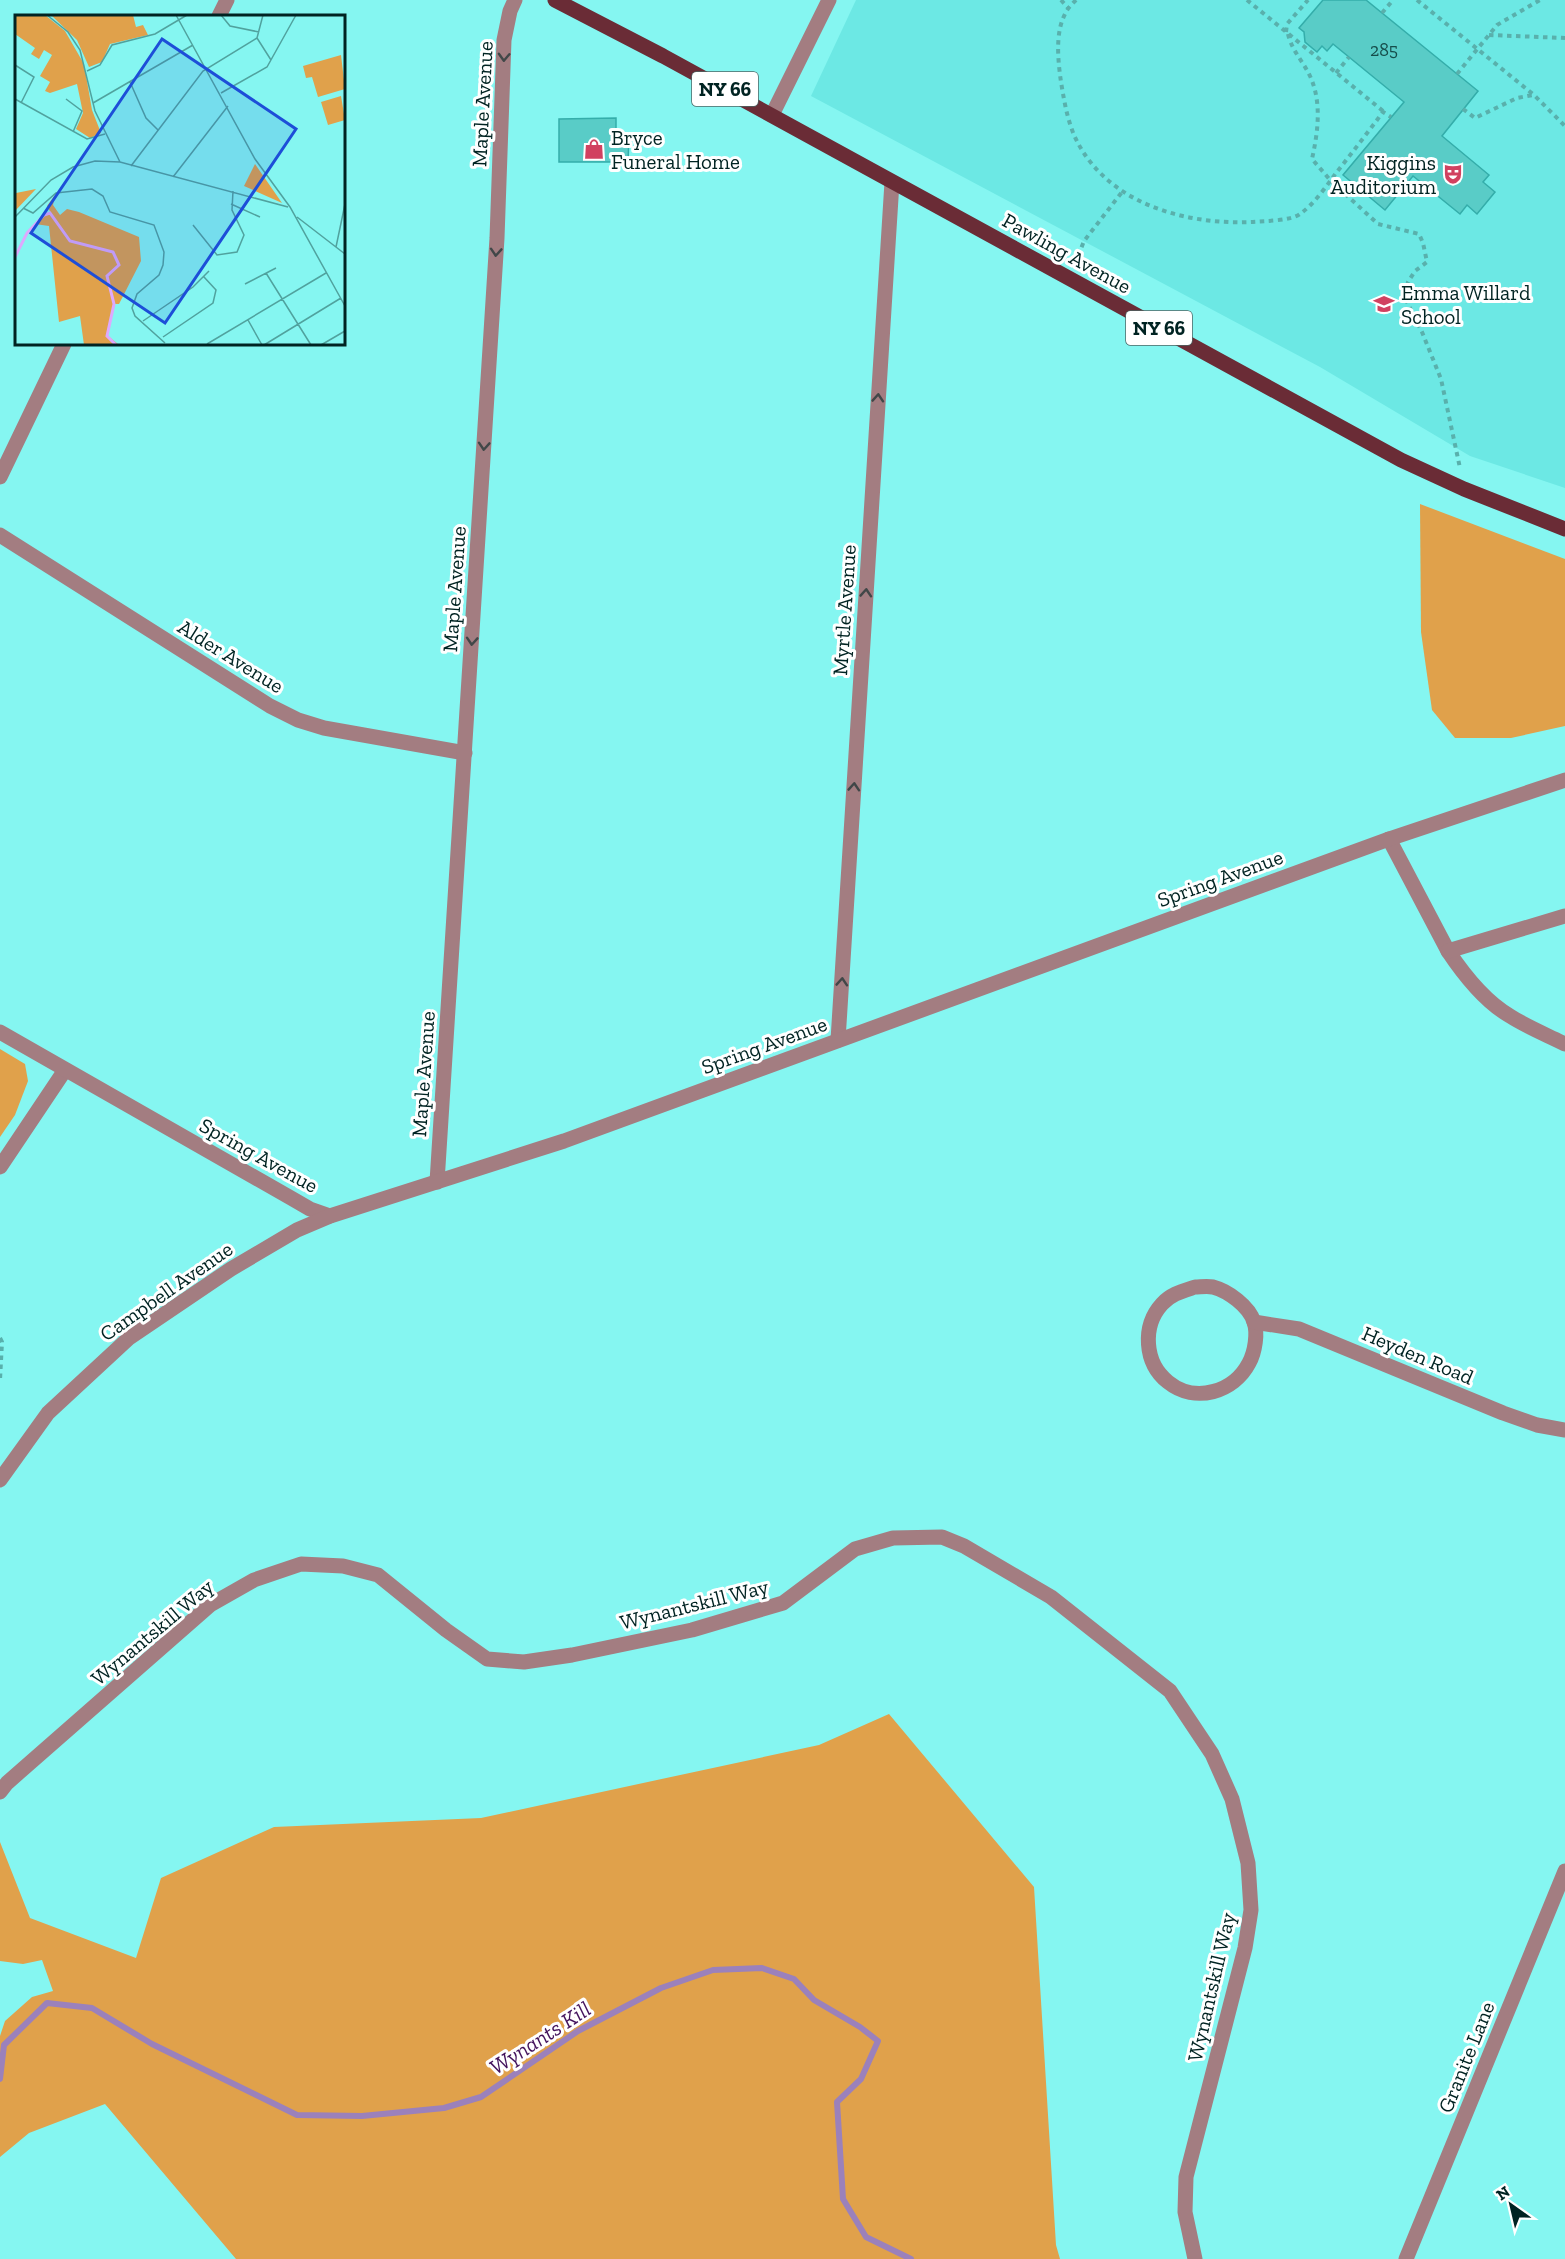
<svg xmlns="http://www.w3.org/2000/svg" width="1565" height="2259" font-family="'Zilla Slab',serif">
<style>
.built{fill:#6ce8e4}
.green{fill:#e0a14b}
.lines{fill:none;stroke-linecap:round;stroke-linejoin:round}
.stream{stroke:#9b81bb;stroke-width:6}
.building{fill:#59ccc7;stroke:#34adaa;stroke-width:1.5}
.path{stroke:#59b0ac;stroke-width:4;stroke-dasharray:4.5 4.5;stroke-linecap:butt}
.minor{stroke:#a37d81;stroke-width:15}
.tertiary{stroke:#a37d81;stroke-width:15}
.primary{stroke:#6a2c36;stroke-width:15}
.oneway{stroke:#414748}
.labels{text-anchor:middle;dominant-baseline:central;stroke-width:6;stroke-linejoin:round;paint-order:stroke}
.number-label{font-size:18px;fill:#164d4b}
.shield{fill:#fff;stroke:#4c6564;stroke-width:1.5}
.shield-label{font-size:20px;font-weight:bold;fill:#002322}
.street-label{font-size:21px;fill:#002322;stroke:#fff}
.poi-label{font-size:21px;fill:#002322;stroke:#fff;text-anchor:start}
.water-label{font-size:22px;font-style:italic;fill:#43125b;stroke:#fff}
.inset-river{fill:none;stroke:#dda9fd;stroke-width:3}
.inset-road{fill:none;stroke:#50a29e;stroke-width:1.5}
.view{fill:#1d4ed8;fill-opacity:0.15;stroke:#1d4ed8;stroke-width:3}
.inset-edge{fill:none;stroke:#002322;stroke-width:3}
</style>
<rect width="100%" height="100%" fill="#85f6f1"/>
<path class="built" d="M856,0H1565V488L1470,456L1320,367L811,96Z"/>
<g class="green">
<path d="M1420,504L1565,559V726L1511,738H1455L1432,710L1421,632Z"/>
<path d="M0,1049L25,1064L28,1081L15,1115L0,1137Z"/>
<path d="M889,1714L1034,1887L1056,2245L1060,2259H236L105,2104L29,2133L0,2157V2036L5,2021L32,1997L53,1991L42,1960L23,1964L0,1961V1842L30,1918L136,1958L161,1878L274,1827L481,1818L819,1745Z"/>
</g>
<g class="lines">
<path class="stream" d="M0,2079L4,2045L47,2003L92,2008L152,2044L297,2115L362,2116L444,2108L481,2097L578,2031L661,1988L713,1970L762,1968L794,1979L814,2000L860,2027L878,2041L861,2079L837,2102L843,2199L866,2237L911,2259"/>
</g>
<g class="building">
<path d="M1323,0H1366L1478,91L1442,136L1489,175L1483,182L1495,192L1477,214L1467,205L1460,214L1413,176L1385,210L1343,175L1404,102L1333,44L1327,51L1322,46L1317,52L1305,42L1304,32L1299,28Z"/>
<path d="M616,118V137H629L628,162H559V119Z"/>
</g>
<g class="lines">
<g class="path">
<path d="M1061,0L1069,9"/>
<path d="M1076,0C1072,4 1067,9 1065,14C1055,33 1058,61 1061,82C1064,100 1067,118 1074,135C1104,202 1182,225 1251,222C1263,221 1291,221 1300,214C1314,204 1326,187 1336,173C1352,153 1368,132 1383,112L1391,117"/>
<path d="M1247,0L1383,111"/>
<path d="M1417,0L1534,95L1565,126"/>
<path d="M1382,13L1393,0"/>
<path d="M1286,32L1287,24L1308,0"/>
<path d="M1288,34C1292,51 1303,61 1310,76C1322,102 1318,132 1312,159L1331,181L1378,224L1419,234L1423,243L1427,262L1415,271L1408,282L1405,298L1422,332L1441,379L1460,468"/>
<path d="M1489,35L1565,38"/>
<path d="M1336,73L1349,57"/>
<path d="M1457,74L1497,25L1540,0"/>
<path d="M1463,109L1475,118L1517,98L1533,95"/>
<path d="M1075,264L1084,241L1122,192"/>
<path d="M0,1338L2,1342L0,1380"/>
</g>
<g class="minor">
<path d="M219,16L227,0"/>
<path d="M772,115L829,0"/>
<path d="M0,477L64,344"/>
<path d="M0,535L270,706L298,720L324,728L465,753"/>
<path d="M1389,839L1448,951C1464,975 1484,1001 1510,1016C1527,1027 1547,1035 1565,1044"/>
<path d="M1448,951L1565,916"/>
<path d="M838,1040L892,182"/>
<path d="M0,1167L65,1070"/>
<path d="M437,1182L497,238L504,40L510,11L515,0"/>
<path d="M1195,1287C1200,1287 1207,1286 1213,1287C1228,1291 1249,1306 1254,1322C1258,1333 1255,1352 1249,1363C1234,1392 1195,1404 1168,1382C1144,1363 1142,1326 1162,1304C1171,1294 1183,1291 1195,1287Z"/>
<path d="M1254,1322L1299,1329L1503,1413L1537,1425L1565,1430"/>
<path d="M0,1792L7,1783L210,1605L254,1580L301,1564L343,1566L378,1575L446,1630L487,1659L524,1662L572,1655L692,1630L783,1603L855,1549L893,1538L942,1537L964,1546L1051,1597L1170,1691L1212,1754L1232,1799L1248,1863L1251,1910L1245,1948L1186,2177L1185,2212L1195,2259"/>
<path d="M1406,2259L1565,1871"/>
</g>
<g class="tertiary">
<path d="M0,1032L291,1198L310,1209L330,1216"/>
<path d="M0,1480L48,1413L129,1338L231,1269L297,1230L330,1216L564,1141L1389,839L1565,780"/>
</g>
<path class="primary" d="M555,0L663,56L1401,460L1464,489L1565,529"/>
</g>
<defs><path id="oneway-chevron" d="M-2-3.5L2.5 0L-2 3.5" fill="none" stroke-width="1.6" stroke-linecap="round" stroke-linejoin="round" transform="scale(1.5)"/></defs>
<g class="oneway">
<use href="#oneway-chevron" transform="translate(504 57) rotate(92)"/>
<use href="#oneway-chevron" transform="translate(496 252) rotate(94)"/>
<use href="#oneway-chevron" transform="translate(878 398) rotate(-86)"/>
<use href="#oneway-chevron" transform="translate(484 446) rotate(94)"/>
<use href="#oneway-chevron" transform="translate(866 593) rotate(-86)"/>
<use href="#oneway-chevron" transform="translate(472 641) rotate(94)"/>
<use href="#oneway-chevron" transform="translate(854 787) rotate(-86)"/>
<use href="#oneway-chevron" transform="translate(842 982) rotate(-86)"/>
</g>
<defs>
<g id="shop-bare" transform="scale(1.62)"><path d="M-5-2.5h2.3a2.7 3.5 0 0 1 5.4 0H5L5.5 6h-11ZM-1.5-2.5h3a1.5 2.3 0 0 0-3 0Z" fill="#d14160" stroke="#fff" stroke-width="2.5" paint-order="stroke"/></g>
<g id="theatre-bare" transform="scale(1.62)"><path d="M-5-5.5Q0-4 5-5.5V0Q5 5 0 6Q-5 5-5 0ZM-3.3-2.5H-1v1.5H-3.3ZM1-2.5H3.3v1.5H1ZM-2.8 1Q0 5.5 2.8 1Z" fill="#d14160" stroke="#fff" stroke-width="2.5" paint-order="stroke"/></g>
<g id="school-bare" transform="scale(1.62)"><path d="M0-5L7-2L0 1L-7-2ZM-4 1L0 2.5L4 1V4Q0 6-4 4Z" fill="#d14160" stroke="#fff" stroke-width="2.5" paint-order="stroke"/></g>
</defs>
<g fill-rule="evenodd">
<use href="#shop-bare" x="594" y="149"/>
<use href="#theatre-bare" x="1453" y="174"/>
<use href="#school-bare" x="1384" y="304"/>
</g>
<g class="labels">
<g class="number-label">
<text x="1384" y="50">285</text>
</g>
<g class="shield">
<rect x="692" y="72" width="66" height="34" rx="4.5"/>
<rect x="1126" y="311" width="66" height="34" rx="4.5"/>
</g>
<g class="shield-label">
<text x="725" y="89">NY 66</text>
<text x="1159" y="328">NY 66</text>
</g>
<g class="street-label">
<text transform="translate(482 104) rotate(-87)">Maple Avenue</text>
<text transform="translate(1067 253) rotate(29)">Pawling Avenue</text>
<text transform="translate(454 589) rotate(-86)">Maple Avenue</text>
<text transform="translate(844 610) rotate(-86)">Myrtle Avenue</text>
<text transform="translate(231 656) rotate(32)">Alder Avenue</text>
<text transform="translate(1220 878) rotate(-20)">Spring Avenue</text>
<text transform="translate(764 1045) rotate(-20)">Spring Avenue</text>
<text transform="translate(423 1074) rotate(-86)">Maple Avenue</text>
<text transform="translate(259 1155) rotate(29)">Spring Avenue</text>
<text transform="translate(166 1291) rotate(-35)">Campbell Avenue</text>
<text transform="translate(1418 1355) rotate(23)">Heyden Road</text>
<text transform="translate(694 1604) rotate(-14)">Wynantskill Way</text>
<text transform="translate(152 1632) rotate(-40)">Wynantskill Way</text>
<text transform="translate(1211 1987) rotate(-77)">Wynantskill Way</text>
<text transform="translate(1466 2057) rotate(-68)">Granite Lane</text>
</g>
<g class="poi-label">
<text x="611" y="137">Bryce<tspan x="611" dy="24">Funeral Home</tspan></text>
<text x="1436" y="162" text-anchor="end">Kiggins<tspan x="1436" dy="24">Auditorium</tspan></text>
<text x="1401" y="292">Emma Willard<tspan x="1401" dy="24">School</tspan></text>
</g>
<g class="water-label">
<text transform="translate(540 2038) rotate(-33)">Wynants Kill</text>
</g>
</g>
<g transform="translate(15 15)">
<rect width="330" height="330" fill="#85f6f1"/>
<path d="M0,0H30L50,16L69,49L77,95L86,118L75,123L61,114L68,98L62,69L35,78L30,76L35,67L25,61L37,40L29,35L24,44L16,39L20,33L0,19ZM36,0H118L121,12L128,10L133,20L95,29L87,47L74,52L62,25ZM326,40L330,74L303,82L297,62L291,63L288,51ZM326,81L330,105L313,110L306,87ZM240,149L267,188L229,171ZM21,174L0,196L1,178ZM40,180L38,190L45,200L52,194L64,197L124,222L126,246L104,289H100L92,320L104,330H69L65,301L44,307L34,211L20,209L30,198H36L32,191Z" fill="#e0a14b"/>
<path class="inset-river" d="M0,242L12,218L29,200L35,198L55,226L98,237L104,250L92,261L99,289L92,321L101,330"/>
<path class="inset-road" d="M32,0L53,17L65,35L80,96L105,147M161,0L240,144L275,192L330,291M206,0L215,11L244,17M242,23L256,45M0,50L19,62L6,88M72,56L85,50L97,30L140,19L172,0M115,67L131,103L143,115M206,78L252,52L281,0M0,84L72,124L90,119M51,84L67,96L58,117M78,88L178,30M116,151L188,56L242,23L248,0M158,162L213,91M216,189L245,202M8,193L18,198L41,178L77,174L88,181L95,197L139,210L149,237L148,250L144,260L122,279L117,293L120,301L150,328M0,202L36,165L58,152L80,146L105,147L273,192M282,202L330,239M178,210L202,240L222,237L229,220L217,195L218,176M321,232L330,189M251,258L296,330M230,269L261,253M233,305L247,330M128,306L178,272L194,256M148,322L198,288L201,275L189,262M192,329L311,258M249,330L326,283M306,330L330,316"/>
<path class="view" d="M147,24L281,114L150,308L16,218Z"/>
<rect width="330" height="330" class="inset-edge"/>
</g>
<g transform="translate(1511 2205) rotate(326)" stroke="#ffffff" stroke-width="4.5" paint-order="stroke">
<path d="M0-4.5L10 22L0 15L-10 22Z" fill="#002322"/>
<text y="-9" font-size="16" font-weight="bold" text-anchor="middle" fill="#002322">N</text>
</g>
</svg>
